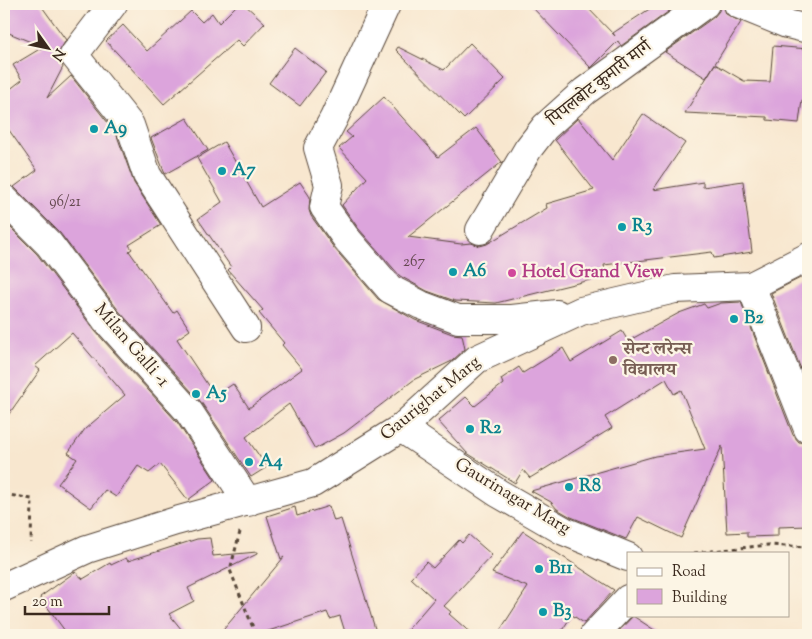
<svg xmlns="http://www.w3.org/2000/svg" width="812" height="639" font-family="'Sorts Mill Goudy','Noto Serif Devanagari',serif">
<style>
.building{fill:#dca4dc}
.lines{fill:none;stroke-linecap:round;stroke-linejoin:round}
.street-casing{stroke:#574639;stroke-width:30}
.path{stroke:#574639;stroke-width:3;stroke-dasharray:4 4;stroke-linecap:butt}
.street{stroke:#fff;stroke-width:28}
.culture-dot{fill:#0f9aa8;stroke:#fcf5e5;stroke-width:2}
.hotel-dot{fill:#d1479c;stroke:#fcf5e5;stroke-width:2}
.education-dot{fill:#8d6e63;stroke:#fcf5e5;stroke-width:2}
.labels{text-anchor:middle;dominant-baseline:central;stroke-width:4.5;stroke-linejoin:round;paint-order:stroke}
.number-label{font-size:15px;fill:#63484e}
.street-label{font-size:18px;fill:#3b2a1e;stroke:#fcf5e5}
.culture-label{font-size:18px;font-weight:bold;fill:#0d838f;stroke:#fcf5e5;text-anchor:start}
.hotel-label{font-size:18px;font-weight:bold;fill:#b23c85;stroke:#fcf5e5;text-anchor:start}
.education-label{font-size:18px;font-weight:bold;fill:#785e54;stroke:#fcf5e5;text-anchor:start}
</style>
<rect width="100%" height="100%" fill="#fcf5e5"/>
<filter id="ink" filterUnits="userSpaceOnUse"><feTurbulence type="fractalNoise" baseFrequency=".02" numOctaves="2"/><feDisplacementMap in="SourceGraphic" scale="10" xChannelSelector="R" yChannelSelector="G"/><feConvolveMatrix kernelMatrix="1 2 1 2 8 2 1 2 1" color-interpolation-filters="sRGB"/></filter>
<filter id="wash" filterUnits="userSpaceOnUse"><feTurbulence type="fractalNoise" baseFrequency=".0096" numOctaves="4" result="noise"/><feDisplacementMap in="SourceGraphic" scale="20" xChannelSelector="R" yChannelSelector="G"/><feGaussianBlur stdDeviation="1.12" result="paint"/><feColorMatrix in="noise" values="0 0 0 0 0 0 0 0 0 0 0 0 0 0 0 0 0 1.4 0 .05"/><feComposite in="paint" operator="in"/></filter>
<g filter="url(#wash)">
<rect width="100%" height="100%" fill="#f8e7cf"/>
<g id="blocks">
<g class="building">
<path d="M4,4H40L66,40L59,52V59L63,67L47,98L71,76L116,133L134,183L161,225L129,245L132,249L129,251L173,313L177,310L190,330L177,339L215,396L233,384L249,408L302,369L282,345L284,343L259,313L263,310L228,270L231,267L198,219L222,202L197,158L224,142L261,207L300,182L310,197L309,210L311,216L334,248L378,299L415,320L452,334L462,335L465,349L452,361L415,379L344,433L315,449L289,404L246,437L267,467L251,477L201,402L119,311L60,233L14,187L37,170L4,123V94L22,80L13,65L43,47L4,31Z"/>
<path d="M238,4H244L265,23L243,46L237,40L164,104L106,41L123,25L147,51L191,11L202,22L212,13L219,23Z"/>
<path d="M529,4H584L615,36L613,33L657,4H679L621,46L618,41L591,68Z"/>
<path d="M720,4H723L726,14L741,22L706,78L665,52L714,17L719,11Z"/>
<path d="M470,43L505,79L464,119L396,50L398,47L444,70Z"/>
<path d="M773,46L808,49V100H802L799,123L767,120V117L685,113L715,64L744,81L770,82Z"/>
<path d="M295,48L326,72L300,106L269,83Z"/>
<path d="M384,97L438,157L476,128L502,162L408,237L461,244L471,243L480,246L487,244L547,208L546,204L594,190L555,140L578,118L612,160L643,114L685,143L653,190L703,182V187L743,181L752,252L714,258L712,252L604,265L606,276L496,303L455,301L427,291L400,276L358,228L342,205L367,178L339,148L352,137L346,132Z"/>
<path d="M187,118L208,150L165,174L151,138Z"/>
<path d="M4,221L37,254L95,331L177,422L215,480L188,500L160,464L149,473L138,466L116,497L105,490L91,508L58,484L77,459L68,453L85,429L125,395L72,333L35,366L40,370L4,421Z"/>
<path d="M808,274V387L771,293Z"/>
<path d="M741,302L793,435L799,442L808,444V526L778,527V536L747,537V532L727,533L722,446L681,538L638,517L626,539L571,517L557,509L551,502L531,491L655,456L705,449L681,390L674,394L666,379L605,417L612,428L530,478L523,470L515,483L467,453L438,421L466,397L475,406L503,384L501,379L519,367L523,373L563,348L571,362L622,331L628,341L679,313L704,304L707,308L721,303Z"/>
<path d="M329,506L334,521L341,519L377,635H346L340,616L330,619L327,612L256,635H219L284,557L281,559L267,516L295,507L297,516Z"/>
<path d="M523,531L614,590L584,623L572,615L559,635H497L528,587L492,573Z"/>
<path d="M469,535L492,555L444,606L451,612L449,614L473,635H403L434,599L411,578L426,562L433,568L459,540L462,543Z"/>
<path d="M210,538L213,556L257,552V554L188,588L194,601L169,614L186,635H68L40,597L75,572L83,579L110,563L111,565L126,558L128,561L197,539Z"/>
<path d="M633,616L662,635H615Z"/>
</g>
</g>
</g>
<g filter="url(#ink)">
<use href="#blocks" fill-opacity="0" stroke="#574639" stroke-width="1"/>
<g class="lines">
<g class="street-casing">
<g id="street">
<path d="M113,4L74,55L130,125L147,175L246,328"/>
<path d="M738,4L787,24L808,29"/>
<path d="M386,5L334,118L318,148L329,185L324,207L346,238L390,289L421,305L458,319H512L557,314"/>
<path d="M4,199L49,244L107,321L189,412L248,502"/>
<path d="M480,230L528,149L545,127L585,91L705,4"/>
<path d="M751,286L808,429"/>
<path d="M401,428L498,493L564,531L628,557"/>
<path d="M4,587L87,549L176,521L313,483L401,428L477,359L581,311L675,289L751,286L808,257"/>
<path d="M594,635L628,599"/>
</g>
</g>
<g class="path">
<path d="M4,494L32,499L31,543"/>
<path d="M240,532L230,570L256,635"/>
<path d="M694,553L768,545L808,547"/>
</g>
<use href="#street" class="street"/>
</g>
</g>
<g class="culture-dot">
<circle cx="94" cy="129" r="5"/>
<circle cx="222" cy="171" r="5"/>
<circle cx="622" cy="227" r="5"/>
<circle cx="453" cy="272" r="5"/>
<circle cx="734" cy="319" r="5"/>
<circle cx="196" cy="394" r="5"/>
<circle cx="470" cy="429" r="5"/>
<circle cx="249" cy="462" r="5"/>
<circle cx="569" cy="487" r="5"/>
<circle cx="539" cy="569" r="5"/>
<circle cx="543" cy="612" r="5"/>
</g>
<circle class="hotel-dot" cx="512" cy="273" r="5"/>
<circle class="education-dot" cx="613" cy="360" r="5"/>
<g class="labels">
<g class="number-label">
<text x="65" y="202">96/21</text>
<text x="414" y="262">267</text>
</g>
<g class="street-label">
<text transform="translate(600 84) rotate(-38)">पिपलबोट कुमारी मार्ग</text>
<text transform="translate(131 346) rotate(49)">Milan Galli -1</text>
<text transform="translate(431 399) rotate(-39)">Gaurighat Marg</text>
<text transform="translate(512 497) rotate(31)">Gaurinagar Marg</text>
</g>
<g class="culture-label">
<text x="104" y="129">A9</text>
<text x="232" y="171">A7</text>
<text x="632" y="227">R3</text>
<text x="463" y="272">A6</text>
<text x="744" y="319">B2</text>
<text x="206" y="394">A5</text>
<text x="480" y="429">R2</text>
<text x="259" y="462">A4</text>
<text x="579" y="487">R8</text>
<text x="549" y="569">B11</text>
<text x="553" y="612">B3</text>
</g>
<g class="hotel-label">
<text x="522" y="273">Hotel Grand View</text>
</g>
<g class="education-label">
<text x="623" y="350">सेन्ट लरेन्स<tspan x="623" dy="21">विद्यालय</tspan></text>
</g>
</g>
<rect width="812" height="639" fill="none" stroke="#fcf5e5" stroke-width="20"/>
<rect x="627" y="552" width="162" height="65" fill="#fcf5e5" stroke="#afa495"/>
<rect x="637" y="568" width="25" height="8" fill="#ffffff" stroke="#afa495"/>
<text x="672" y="576" font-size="15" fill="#3b2a1e">Road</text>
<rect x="637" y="589" width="25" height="15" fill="#dca4dc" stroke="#afa495"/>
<text x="672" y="602" font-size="15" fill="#3b2a1e">Building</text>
<g transform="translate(48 48) rotate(123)" stroke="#fcf5e5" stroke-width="4" paint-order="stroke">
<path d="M0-4L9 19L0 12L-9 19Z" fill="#3b2a1e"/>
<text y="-8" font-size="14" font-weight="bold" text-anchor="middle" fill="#3b2a1e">N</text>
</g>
<path d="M25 606v8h84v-8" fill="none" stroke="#3b2a1e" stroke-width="2.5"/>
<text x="32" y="606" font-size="15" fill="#3b2a1e" stroke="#fcf5e5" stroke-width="4" paint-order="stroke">20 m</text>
</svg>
